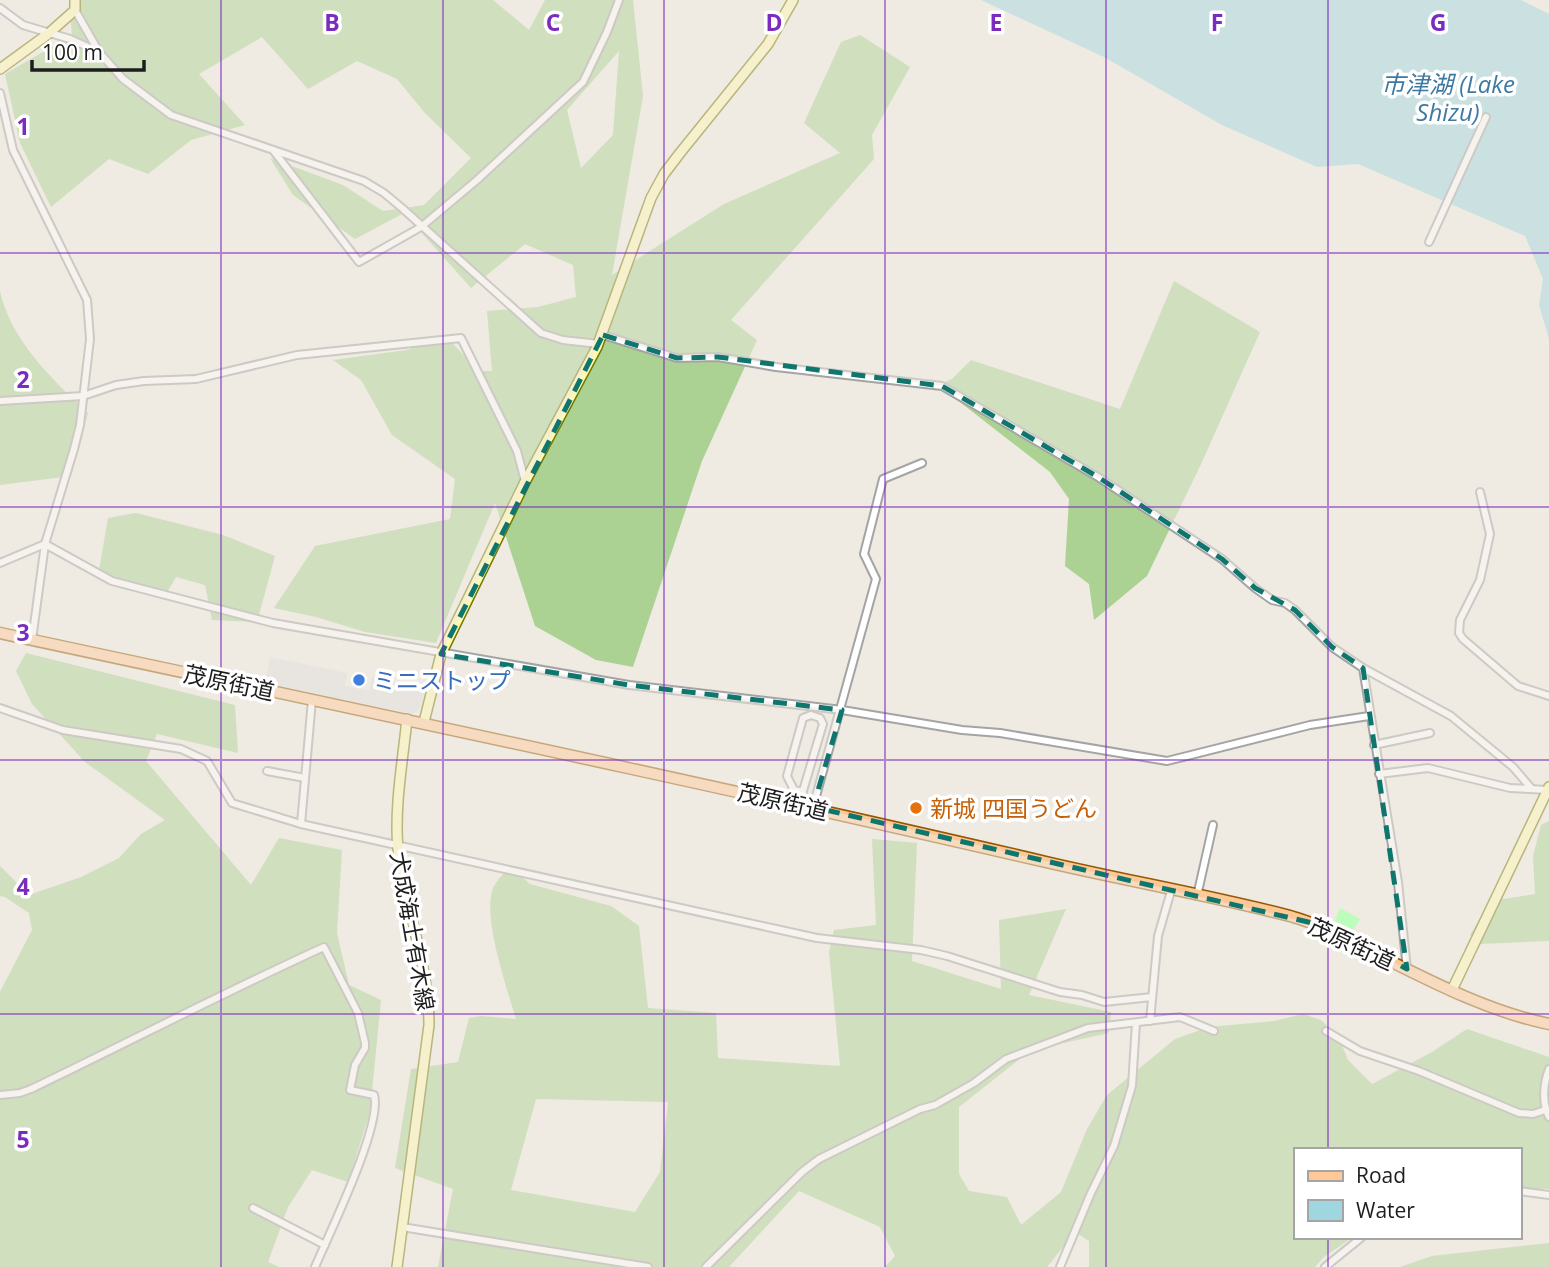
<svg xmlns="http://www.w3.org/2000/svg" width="1549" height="1267" font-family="'Open Sans','Noto Sans JP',sans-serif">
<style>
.forest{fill:#abd293;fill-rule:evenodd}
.park{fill:#bbfdbb}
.parking{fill:#e1e1e1}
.water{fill:#9fd7e0}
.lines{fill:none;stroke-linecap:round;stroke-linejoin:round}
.street-casing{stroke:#a4a4a4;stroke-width:10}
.secondary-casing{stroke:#757800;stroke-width:12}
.primary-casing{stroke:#965800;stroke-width:13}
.street{stroke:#fff;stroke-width:6}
.secondary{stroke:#fefbb1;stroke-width:9}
.primary{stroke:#ffc997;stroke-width:10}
.marked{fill:none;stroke:#0f766e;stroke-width:5;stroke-dasharray:14 9;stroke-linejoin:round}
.grid{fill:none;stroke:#7b2cbf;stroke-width:2;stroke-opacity:0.55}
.shop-dot{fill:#3f7fe0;stroke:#fff;stroke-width:2.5}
.food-dot{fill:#e8710a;stroke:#fff;stroke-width:2.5}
.labels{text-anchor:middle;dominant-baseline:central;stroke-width:7;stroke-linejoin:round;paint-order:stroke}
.shop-label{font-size:23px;fill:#366cbe;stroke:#fff;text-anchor:start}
.street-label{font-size:23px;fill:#1d1d1d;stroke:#fff}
.food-label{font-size:23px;fill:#c56008;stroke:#fff;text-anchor:start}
.water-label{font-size:24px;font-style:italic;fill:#3e79a3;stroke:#fff}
.grid-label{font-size:23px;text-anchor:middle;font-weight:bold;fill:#7b2cbf;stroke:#fff;stroke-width:7;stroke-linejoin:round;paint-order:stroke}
</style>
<rect width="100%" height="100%" fill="#efeae2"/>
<g class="forest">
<path d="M69,0H493L529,30L545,0H633L643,96L612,275L724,204L840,153L804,123L841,42L860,35L910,67L872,135L874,159L731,320L757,340L702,461L633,667L596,660L535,626L495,503L436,643L365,632L316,617L274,608L315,546L450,519L455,479L392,435L361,380L333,360L407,350L446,336L478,371H492L487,311L538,307L576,297L573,265L525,244L471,288L404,213L355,239L293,195L270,158L343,185L383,211L424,205L471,158L425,113L397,79L357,61L308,89L262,37L199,74L245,125L191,140L148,174L109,159L51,207L20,143L5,74L72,35ZM619,51L613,135L581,168L567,110Z"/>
<path d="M1174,281L1260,332L1202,462L1147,576L1094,620L1089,584L1065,566L1069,499L1050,472L938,385L952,379L971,360L1120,409Z"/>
<path d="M0,291C11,341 52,379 88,413L71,476L0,485Z"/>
<path d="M136,513L223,535L275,556L257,622L212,620L205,585L176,577L166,594L98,576L108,518Z"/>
<path d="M26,653L235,705L238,753L157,734L146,761L251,885L279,838L342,850L337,933L349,985L381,1000L370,1112L348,1182L312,1170L288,1207L268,1262L279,1267H0V992L32,930L29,913L5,897L0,896V866L29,895L81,877L119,858L141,834L165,820L85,762L32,704L16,671Z"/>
<path d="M1549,821V941L1479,944L1470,935L1491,901L1535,894L1533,856L1541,825Z"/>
<path d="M872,839L917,843L912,961L1001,989L999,920L1066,909L1029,995L1111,1012L1109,1033L1031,1050L959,1107V1174L969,1191L1007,1197L1021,1225L1061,1192L1087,1129L1107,1095L1175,1039L1209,1027L1274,1021L1303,1014L1321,1020L1339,1038L1348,1060L1372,1084L1432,1052L1467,1029L1549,1057V1189L1519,1188V1150H1295V1237H1353L1324,1257L1315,1267H1089V1241L1075,1232L1047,1267H885L895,1256L880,1227L799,1191L729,1267H438L453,1189L395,1168L411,1069L458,1062L469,1018L481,1016L516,1019C507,988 482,917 493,888C495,883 500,878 503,874L517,872L530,884L611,906L639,926L648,1008L716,1013L718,1058L840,1066L829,952L834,930L876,925ZM536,1099L668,1102L660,1172L635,1212L511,1190Z"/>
<path d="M1549,1243V1267H1400L1432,1256Z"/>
</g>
<path class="park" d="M1340,908L1360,919L1353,930L1335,921Z"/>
<path class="parking" d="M270,657L347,673L345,686L369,691L373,676L426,690L419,710L412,714L265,683Z"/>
<path class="water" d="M981,0H1521L1549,14V339L1539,305L1543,279L1525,236L1358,164L1317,167L1222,125L1104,57Z"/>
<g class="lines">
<g class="street-casing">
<g id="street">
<path d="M0,8L23,25L70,39L99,52"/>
<path d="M75,10L99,52L123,79L171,115L364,181L384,193L402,208L541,333L563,340L599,344"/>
<path d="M0,93L13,150L87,300L90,339L80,425L74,449L45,544L32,640"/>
<path d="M273,150L359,262L421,227L477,180L583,82L607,32L619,0"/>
<path d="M1429,242L1486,117"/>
<path d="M603,335L677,358L718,357L776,367L942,386L1098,477L1222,559L1255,588L1272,600L1285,603L1295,610L1332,647L1363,668L1398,882L1407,969"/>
<path d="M0,401L83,396L116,385L144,381L196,379L297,355L461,338L517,451L525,481"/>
<path d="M1480,492L1490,534L1480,580L1460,620L1459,633L1463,639L1518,686L1549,696"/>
<path d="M45,544L112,581L273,623L629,685L842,710L962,730L1000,733L1167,761L1310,725L1369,716"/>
<path d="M0,563L45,544"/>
<path d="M1363,668L1451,716L1513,767L1531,788"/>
<path d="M0,708L63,730L181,749L207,761L232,803L301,824L817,938L921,950L947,956L1060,992L1082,995L1104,1002L1152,997"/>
<path d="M1374,745L1430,733"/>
<path d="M267,771L305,778"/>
<path d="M1379,774L1428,768L1510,788L1548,790"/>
<path d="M799,804L823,724L820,718L811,715L803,718L787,776L794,790L803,792"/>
<path d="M813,807L876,579L864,554L883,479L922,463"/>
<path d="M301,824L312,700"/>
<path d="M1197,896L1213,825"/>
<path d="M1150,1021L1158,936L1171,891"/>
<path d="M1326,1031L1360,1051L1419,1071L1519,1113L1533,1114L1545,1110"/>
<path d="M1549,1069C1543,1084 1542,1103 1549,1117"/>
<path d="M0,1095L20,1093L31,1089C129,1042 225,992 324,947L358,1013L365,1043V1048L355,1065L350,1090L374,1095C383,1124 329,1234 315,1267"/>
<path d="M1519,1191L1549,1195"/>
<path d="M253,1208L325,1245"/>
<path d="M402,1227L648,1267"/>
<path d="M706,1267L802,1172L819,1159L920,1109L935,1105L974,1083L1006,1059L1088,1028L1180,1017L1214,1031"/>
<path d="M1060,1267L1091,1193L1114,1146L1132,1086L1136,1023"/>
<path d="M1325,1267L1362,1237"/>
</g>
</g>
<g class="secondary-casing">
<g id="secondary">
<path d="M0,69L48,34L75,10V0"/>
<path d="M424,722L441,654L525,482L597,347L651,198L664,174L680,153L768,44L793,0"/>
<path d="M1452,990L1549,787"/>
<path d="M397,1267L429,1025C429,965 405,908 398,849C394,808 403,759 407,719"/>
</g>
</g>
<g class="primary-casing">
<path id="primary" d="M0,633C349,708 698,781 1046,862C1127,881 1209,895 1290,916C1322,925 1349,940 1378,955C1432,982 1490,1012 1549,1024"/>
</g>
<use href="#street" class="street"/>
<use href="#secondary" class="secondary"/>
<use href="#primary" class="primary"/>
</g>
<path d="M0 0H1549V1267H0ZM603,335L677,358L718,357L942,386L1098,477L1222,559L1255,588L1295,610L1332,647L1363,668L1407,969L1321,925L813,807L842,710L629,685L441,654Z" fill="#efeae2" fill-opacity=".55" fill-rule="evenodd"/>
<path class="marked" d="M603,335L677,358L718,357L942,386L1098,477L1222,559L1255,588L1295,610L1332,647L1363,668L1407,969L1321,925L813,807L842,710L629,685L441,654Z"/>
<path class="grid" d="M221,0V1267M443,0V1267M664,0V1267M885,0V1267M1106,0V1267M1328,0V1150M0,253H1549M0,507H1549M0,760H1549M0,1014H1549M1328,1237V1267"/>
<circle class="shop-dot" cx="359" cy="680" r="7"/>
<circle class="food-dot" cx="916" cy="808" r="7"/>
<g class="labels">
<g class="shop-label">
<text x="373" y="680">ミニストップ</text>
</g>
<g class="street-label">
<text transform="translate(229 682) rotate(12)">茂原街道</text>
<text transform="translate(783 801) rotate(13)">茂原街道</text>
<text transform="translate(413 931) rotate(80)">犬成海士有木線</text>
<text transform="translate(1352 943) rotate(25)">茂原街道</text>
</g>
<g class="food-label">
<text x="930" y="808">新城 四国うどん</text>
</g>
<g class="water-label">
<text x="1448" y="83">市津湖 (Lake<tspan x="1448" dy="28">Shizu)</tspan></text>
</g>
</g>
<g class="grid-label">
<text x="332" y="31">B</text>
<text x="553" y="31">C</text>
<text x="774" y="31">D</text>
<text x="996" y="31">E</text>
<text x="1217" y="31">F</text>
<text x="1438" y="31">G</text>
<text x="23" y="135">1</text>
<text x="23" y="388">2</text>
<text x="23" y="641">3</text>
<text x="23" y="895">4</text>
<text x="23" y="1148">5</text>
</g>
<rect x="1294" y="1148" width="228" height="91" fill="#ffffff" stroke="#a5a5a5" stroke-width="2"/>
<rect x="1308" y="1171" width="35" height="10" fill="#ffc997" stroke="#a5a5a5" stroke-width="2"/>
<text x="1356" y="1183" font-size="21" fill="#1d1d1d">Road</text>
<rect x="1308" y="1200" width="35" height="21" fill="#9fd7e0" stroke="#a5a5a5" stroke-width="2"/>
<text x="1356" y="1218" font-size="21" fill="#1d1d1d">Water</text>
<path d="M32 60v10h112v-10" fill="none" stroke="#1d1d1d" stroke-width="3.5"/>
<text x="42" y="60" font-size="21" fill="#1d1d1d" stroke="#ffffff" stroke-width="5" paint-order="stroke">100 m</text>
</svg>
